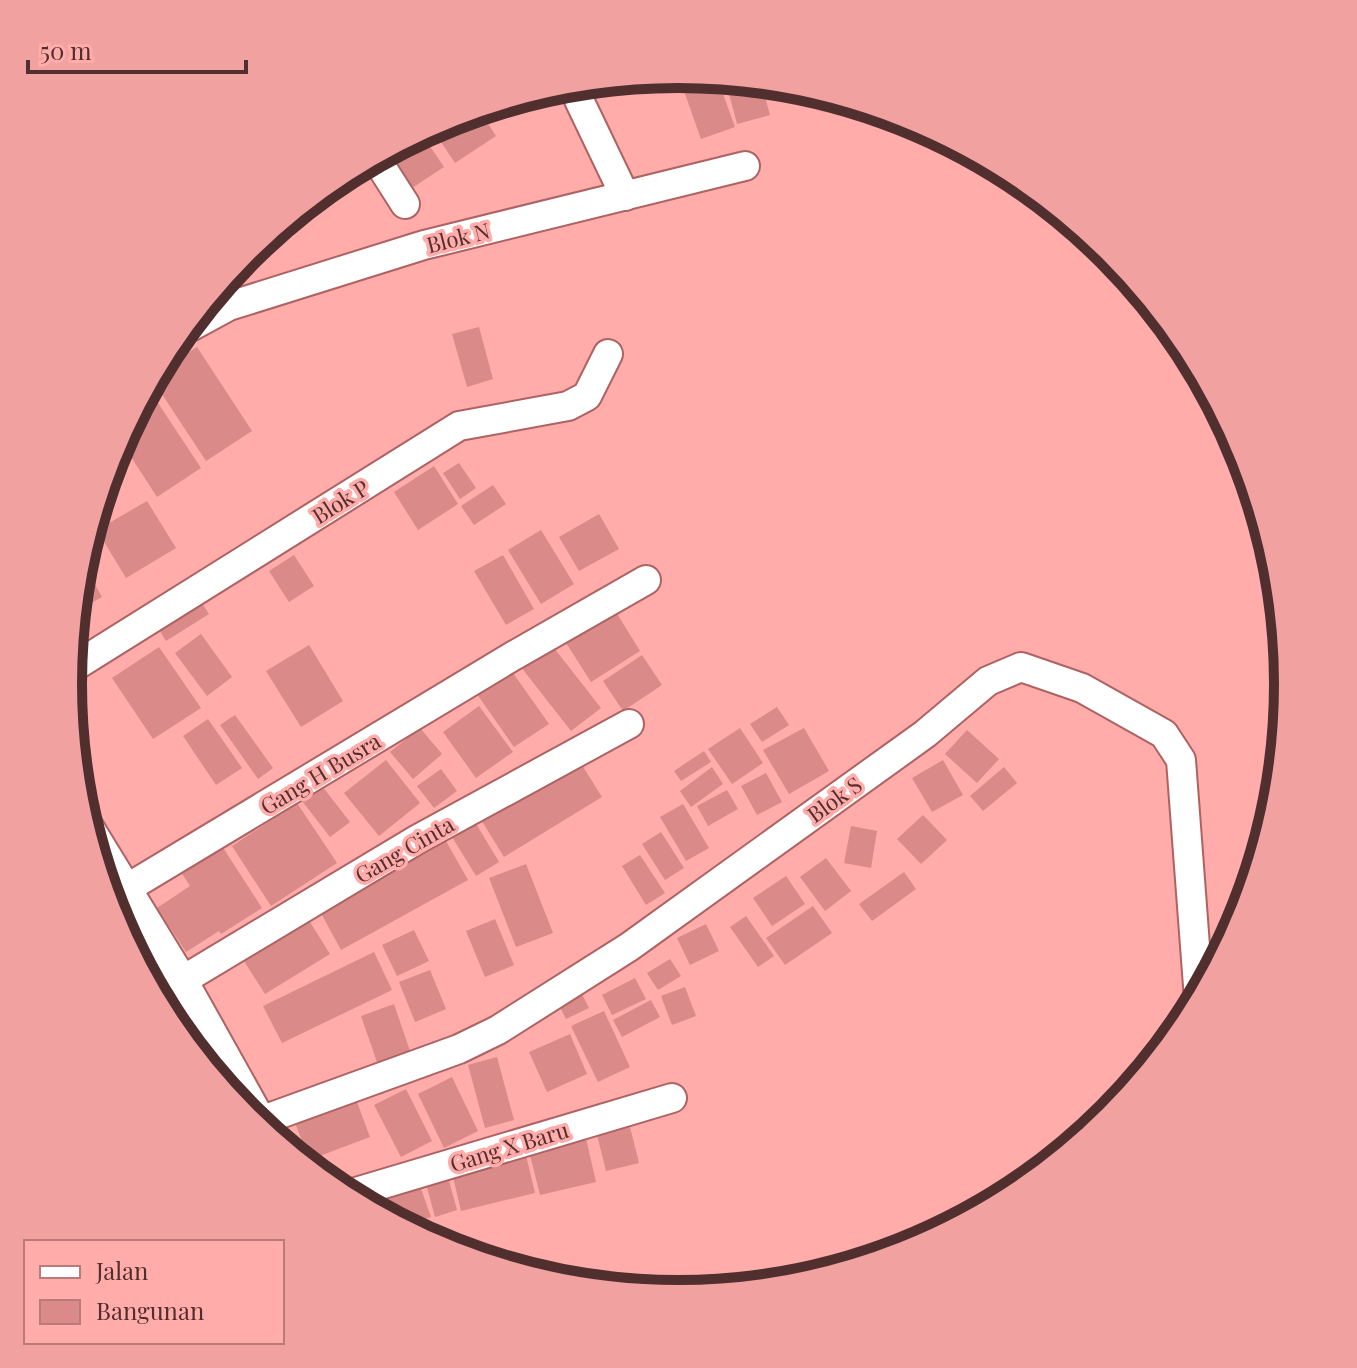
<svg xmlns="http://www.w3.org/2000/svg" width="1357" height="1368" font-family="'Playfair Display',serif">
<style>
.building{fill:#da8a89}
.lines{fill:none;stroke-linecap:round;stroke-linejoin:round}
.street-casing{stroke:#ae6262;stroke-width:32}
.street{stroke:#fff;stroke-width:28}
.labels{text-anchor:middle;dominant-baseline:central;stroke-width:7;stroke-linejoin:round;paint-order:stroke}
.street-label{font-size:22px;fill:#512f2f;stroke:#ffacaa}
.rim{fill:none;stroke:#512f2f;stroke-width:10}
</style>
<rect width="100%" height="100%" fill="#ffacaa"/>
<g class="building">
<path d="M686,74L717,77L735,127L701,139L679,77Z"/>
<path d="M725,78L761,82L770,115L737,124Z"/>
<path d="M479,110L496,136L455,163L431,127L445,120Z"/>
<path d="M421,133L444,167L406,192L381,154Z"/>
<path d="M292,215L299,227L270,243L266,236Z"/>
<path d="M479,327L493,379L467,387L452,334Z"/>
<path d="M197,347L252,431L206,461L152,379L155,374Z"/>
<path d="M154,397L201,468L157,497L120,440L137,408Z"/>
<path d="M459,463L476,488L460,499L443,473Z"/>
<path d="M434,466L458,504L418,530L394,492Z"/>
<path d="M493,485L506,504L474,525L461,506Z"/>
<path d="M147,501L176,548L126,578L97,530Z"/>
<path d="M599,514L619,549L579,571L559,537Z"/>
<path d="M541,530L574,584L541,604L508,550Z"/>
<path d="M294,555L314,586L289,602L269,571Z"/>
<path d="M503,555L534,609L506,625L474,571Z"/>
<path d="M81,560L102,597L75,612L80,564Z"/>
<path d="M197,596L209,614L166,641L155,623Z"/>
<path d="M611,604L640,651L591,682L561,635Z"/>
<path d="M201,634L232,677L207,696L175,653Z"/>
<path d="M547,639L601,708L571,731L517,662Z"/>
<path d="M309,645L343,701L301,727L266,671Z"/>
<path d="M159,647L201,708L153,739L112,678Z"/>
<path d="M642,655L662,685L623,711L603,681Z"/>
<path d="M506,663L549,724L514,747L472,687Z"/>
<path d="M479,706L513,752L476,778L443,732Z"/>
<path d="M777,707L789,725L762,742L750,724Z"/>
<path d="M235,715L273,768L258,779L220,725Z"/>
<path d="M208,719L242,768L216,785L183,736Z"/>
<path d="M420,728L442,754L413,779L390,752Z"/>
<path d="M740,728L763,763L732,784L708,749Z"/>
<path d="M804,728L829,771L789,794L763,750Z"/>
<path d="M967,730L999,759L977,783L945,754Z"/>
<path d="M704,751L711,762L681,781L674,771Z"/>
<path d="M577,757L602,797L504,857L480,818Z"/>
<path d="M386,760L420,803L379,836L344,793Z"/>
<path d="M943,760L963,795L932,812L912,778Z"/>
<path d="M712,767L723,784L691,807L680,791Z"/>
<path d="M1004,767L1017,783L983,811L970,796Z"/>
<path d="M441,769L457,791L434,808L417,786Z"/>
<path d="M766,773L782,802L757,815L741,786Z"/>
<path d="M322,786L350,822L330,837L302,801Z"/>
<path d="M727,790L738,809L708,826L697,806Z"/>
<path d="M297,803L337,863L271,906L232,846Z"/>
<path d="M683,804L709,848L686,861L660,817Z"/>
<path d="M923,815L947,840L921,864L897,839Z"/>
<path d="M472,817L499,862L476,876L449,832Z"/>
<path d="M851,826L877,831L871,868L844,863Z"/>
<path d="M661,832L684,868L665,880L642,844Z"/>
<path d="M442,834L468,880L341,950L316,904Z"/>
<path d="M220,843L262,908L221,934L219,931L186,952L157,908L190,886L179,869Z"/>
<path d="M640,855L665,893L646,905L622,866Z"/>
<path d="M826,858L851,891L825,911L800,877Z"/>
<path d="M526,864L553,933L516,947L489,878Z"/>
<path d="M904,872L916,889L872,921L859,904Z"/>
<path d="M786,876L805,904L772,926L753,898Z"/>
<path d="M813,906L832,933L785,965L766,938Z"/>
<path d="M305,914L330,954L265,994L240,955Z"/>
<path d="M746,916L774,956L758,967L730,927Z"/>
<path d="M495,919L514,965L485,977L466,931Z"/>
<path d="M706,924L719,951L690,965L677,938Z"/>
<path d="M414,930L429,961L397,976L382,945Z"/>
<path d="M374,952L392,990L282,1043L263,1006Z"/>
<path d="M670,959L681,976L658,990L647,973Z"/>
<path d="M430,970L446,1009L415,1022L399,982Z"/>
<path d="M635,978L646,999L612,1015L602,995Z"/>
<path d="M685,987L696,1016L672,1025L661,996Z"/>
<path d="M582,994L589,1008L566,1019L559,1005Z"/>
<path d="M651,1000L660,1017L622,1037L613,1020Z"/>
<path d="M394,1004L410,1051L377,1062L361,1016Z"/>
<path d="M604,1011L630,1067L598,1082L571,1026Z"/>
<path d="M570,1034L587,1074L547,1092L529,1052Z"/>
<path d="M497,1057L514,1120L485,1128L468,1065Z"/>
<path d="M452,1077L478,1131L444,1148L418,1094Z"/>
<path d="M406,1089L432,1141L401,1157L374,1105Z"/>
<path d="M354,1094L370,1137L309,1160L293,1117Z"/>
<path d="M627,1115L639,1163L606,1171L594,1123Z"/>
<path d="M585,1134L596,1182L540,1195L528,1147Z"/>
<path d="M525,1151L535,1193L461,1211L451,1168Z"/>
<path d="M446,1170L457,1210L435,1217L424,1176Z"/>
<path d="M419,1183L431,1217L403,1226L396,1222L387,1193Z"/>
</g>
<g class="lines">
<g class="street-casing">
<g id="street">
<path d="M576,84L579,100L625,196"/>
<path d="M375,157L405,204"/>
<path d="M181,332L229,306L424,245L745,166"/>
<path d="M69,670L459,426L568,406L587,396L608,354"/>
<path d="M85,820L183,980L269,1134"/>
<path d="M126,889L513,656L646,580"/>
<path d="M183,980L418,839L629,724"/>
<path d="M150,984L177,970"/>
<path d="M263,1120L459,1049L498,1030L629,947L925,734L988,681L1021,667L1082,688L1164,734L1181,760L1199,999"/>
<path d="M346,1195L672,1098"/>
</g>
</g>
<use href="#street" class="street"/>
</g>
<g class="labels">
<g class="street-label">
<text transform="translate(458 237) rotate(-14)">Blok N</text>
<text transform="translate(340 501) rotate(-32)">Blok P</text>
<text transform="translate(320 773) rotate(-31)">Gang H Busra</text>
<text transform="translate(834 799) rotate(-36)">Blok S</text>
<text transform="translate(404 849) rotate(-30)">Gang Cinta</text>
<text transform="translate(509 1146) rotate(-17)">Gang X Baru</text>
</g>
</g>
<path d="M0 0H1357V1368H0ZM82 684a596 596 0 1 1 1192 0a596 596 0 1 1-1192 0Z" fill="#f1a2a0" fill-rule="evenodd"/>
<path class="rim" d="M82 684a596 596 0 1 1 1192 0a596 596 0 1 1-1192 0Z"/>
<rect x="24" y="1240" width="260" height="104" fill="#ffacaa" stroke="#b97a79" stroke-width="2"/>
<rect x="40" y="1266" width="40" height="12" fill="#ffffff" stroke="#b97a79" stroke-width="2"/>
<text x="96" y="1280" font-size="24" fill="#512f2f">Jalan</text>
<rect x="40" y="1300" width="40" height="24" fill="#da8a89" stroke="#b97a79" stroke-width="2"/>
<text x="96" y="1320" font-size="24" fill="#512f2f">Bangunan</text>
<path d="M28 60v12h218v-12" fill="none" stroke="#512f2f" stroke-width="4"/>
<text x="40" y="60" font-size="24" fill="#512f2f" stroke="#ffacaa" stroke-width="6" paint-order="stroke">50 m</text>
</svg>
